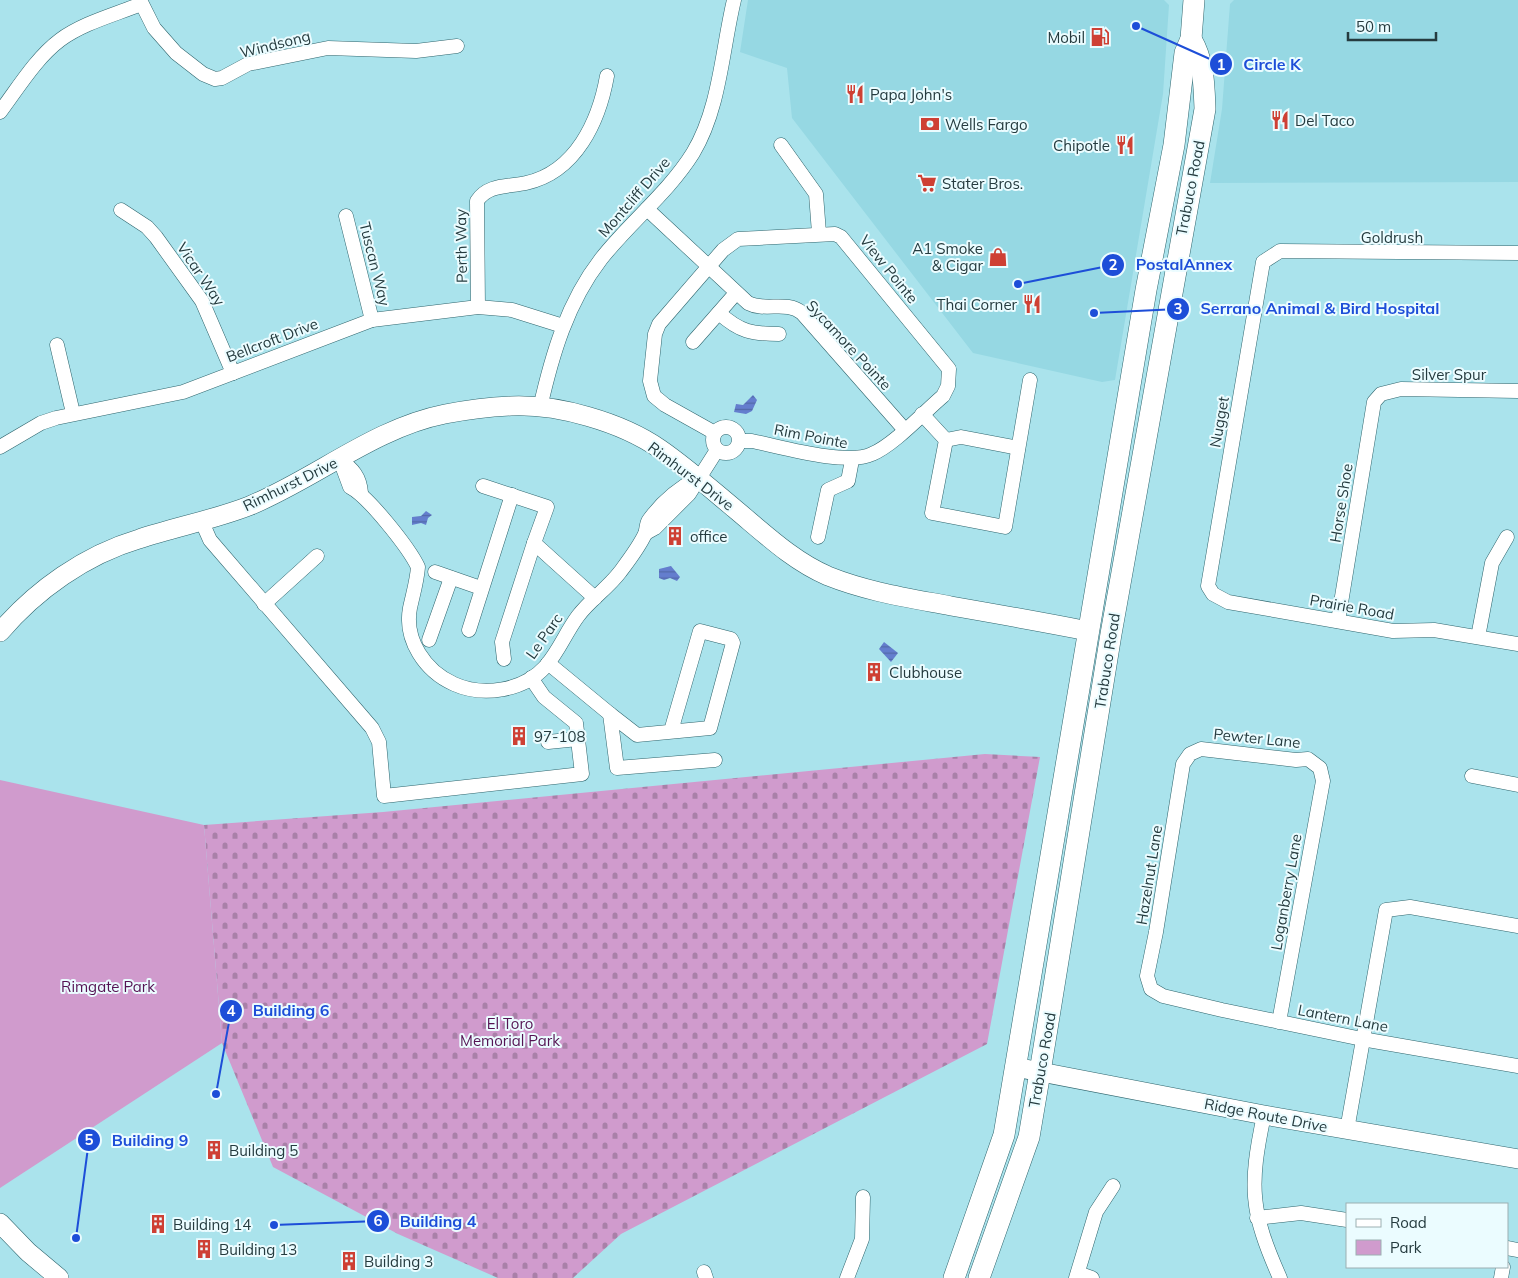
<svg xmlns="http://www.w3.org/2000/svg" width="1518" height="1278" font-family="Mulish,sans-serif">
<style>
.built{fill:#96d8e3}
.cemetery{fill:url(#cemetery-stones)}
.green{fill:#d09bcd}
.water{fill:url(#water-rules)}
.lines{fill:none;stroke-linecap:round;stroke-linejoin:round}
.street-casing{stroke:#2f656d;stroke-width:15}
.secondary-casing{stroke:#2f656d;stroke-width:20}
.primary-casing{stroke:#2f656d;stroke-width:22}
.street{stroke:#fff;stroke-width:14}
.secondary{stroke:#fff;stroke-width:19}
.primary{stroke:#fff;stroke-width:21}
.labels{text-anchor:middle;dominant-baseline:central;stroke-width:4;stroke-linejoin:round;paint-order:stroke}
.poi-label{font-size:15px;fill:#253b3f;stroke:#ebfcff;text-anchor:start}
.street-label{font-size:15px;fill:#253b3f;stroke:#ebfcff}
.park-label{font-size:15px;fill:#551353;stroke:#ebfcff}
.leader{fill:none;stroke:#1d4ed8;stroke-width:2}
.callout-dot{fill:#1d4ed8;stroke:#ebfcff;stroke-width:2}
.mark-label{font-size:15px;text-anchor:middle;font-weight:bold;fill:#fff}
.callout-label{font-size:16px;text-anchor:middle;font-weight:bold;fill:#1d4ed8;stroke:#ebfcff;stroke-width:4;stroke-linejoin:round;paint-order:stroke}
</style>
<defs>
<pattern id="cemetery-stones" width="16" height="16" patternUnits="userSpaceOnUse" patternTransform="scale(1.25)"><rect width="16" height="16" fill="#d09bcd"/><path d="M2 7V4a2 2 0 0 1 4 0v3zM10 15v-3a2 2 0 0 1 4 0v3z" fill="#a980a8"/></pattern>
<pattern id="water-rules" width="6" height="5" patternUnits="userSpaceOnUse" patternTransform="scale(1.25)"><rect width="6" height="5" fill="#647ece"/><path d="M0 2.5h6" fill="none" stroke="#5268a9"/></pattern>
</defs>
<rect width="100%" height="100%" fill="#aae3ec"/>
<g class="built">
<path d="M748,0H1164L1169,5L1163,94L1115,380L1102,382L973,353L792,118L787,68L740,52Z"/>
<path d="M1234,0H1518V182L1210,183L1222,109L1230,4Z"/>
</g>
<path class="cemetery" d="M985,754L1040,757L987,1044L621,1234L573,1278H498L398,1234L273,1167L222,1043L204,825L383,812Z"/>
<path class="green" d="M0,780L204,825L222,1043L0,1188Z"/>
<g class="water">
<path d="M753,395L757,400L752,411L746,414L734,412L736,404L743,405Z"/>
<path d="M426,511L432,515L428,518L426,525L421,523L412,525V517L421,516Z"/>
<path d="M671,566L680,577L677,581L670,578L664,580L659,578V569Z"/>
<path d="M884,642L898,653L891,662L879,649Z"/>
</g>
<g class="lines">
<g class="street-casing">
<g id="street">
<path d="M140,0L154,28L176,53L203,74L215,79L222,78L248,64L328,48L416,51L457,46"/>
<path d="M0,112C18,88 36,58 60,40C83,23 114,15 141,4"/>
<path d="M781,145L816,194L819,233"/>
<path d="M647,209L748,303C765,312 787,300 802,313L904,429"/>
<path d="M121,210L147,227L156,237L202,301L233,373"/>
<path d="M346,216L372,320"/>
<path d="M1518,253L1280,251L1263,262L1208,586L1213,594L1228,602L1393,631L1434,630L1518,644"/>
<path d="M478,307L477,201C488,184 508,187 526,183C576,172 599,121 607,76"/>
<path d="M719,313C740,332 752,334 779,334"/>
<path d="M693,342L736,293"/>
<path d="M57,345L73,413"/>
<path d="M540,408C552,355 567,303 601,259C630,222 668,193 693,153C720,108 722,50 734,0"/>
<path d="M922,414L946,440L932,513L1005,527L1030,380"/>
<circle cx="726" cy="440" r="13"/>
<path d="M715,433L665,405L654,396L650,381L655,334L659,324L723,250L738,239L835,234L841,237L949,369L948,386L943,396C924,412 894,445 872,454C846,466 782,447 752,441H740"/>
<path d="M946,440L961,437L1018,448"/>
<path d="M0,447L41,423L56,418L183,392L372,320L478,307L512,310L563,326"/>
<path d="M340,460L350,487C368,496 409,548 418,567C417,581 413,594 410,608C404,640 425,671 454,684C483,697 523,691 545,667C559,651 566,632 578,616C590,600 608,588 620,572C629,560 639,547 645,534C647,529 646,524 649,520C662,502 679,488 698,478"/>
<path d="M340,460C353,469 360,477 361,493"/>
<path d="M483,486L547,507L534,543L595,598"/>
<path d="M202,522L210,540L372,728L379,742L384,796L582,774L576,723L544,697L531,678"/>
<path d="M646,533L655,528L689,494L717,450"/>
<path d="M818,537L828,490L848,481L852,460"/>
<path d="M435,572L481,588"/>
<path d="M264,604L317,556"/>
<path d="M1338,621L1374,402L1381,394L1401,389L1518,391"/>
<path d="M469,630L512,495"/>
<path d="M1478,637L1492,563L1507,537"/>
<path d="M429,640L451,578"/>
<path d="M504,659L502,642L534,543"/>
<path d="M548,663L610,714"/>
<path d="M671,731L700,631L731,639L733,643L710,728L637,735L610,714L617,768L715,760"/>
<path d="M548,742L578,739"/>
<path d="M1472,776L1518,785"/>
<path d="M1279,1022L1323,781L1320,768L1308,759L1296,760L1201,749L1190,754L1183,764L1156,932L1147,976L1151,989L1163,996L1222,1010L1362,1039L1518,1066"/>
<path d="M1264,1115C1249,1186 1250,1211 1280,1278"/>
<path d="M1347,1130L1386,910L1410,907L1518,926"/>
<path d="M1257,1218L1301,1213L1347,1220"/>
<path d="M1507,1248L1518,1250"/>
<path d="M704,1272L706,1278"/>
<path d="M1078,1273L1092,1278"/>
<path d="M847,1278L862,1239L863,1197"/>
<path d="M1076,1278L1096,1212L1113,1186"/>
<path d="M1501,1278L1503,1267"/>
</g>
</g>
<g class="secondary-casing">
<g id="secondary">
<path d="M0,632C36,590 85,555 139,539C175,527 213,520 249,506C315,479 374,428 445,414C466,410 490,407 511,406C558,404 621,422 660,449C686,467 711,489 735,509C765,534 793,561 828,576C868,592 909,598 951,606C997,614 1042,622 1088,631"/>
<path d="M1015,1067L1264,1115L1518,1159"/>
<path d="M0,1223L28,1252L59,1278"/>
</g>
</g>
<g class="primary-casing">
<g id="primary">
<path d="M954,1278L1004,1135L1146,290L1174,145L1185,53L1191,39L1194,0"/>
<path d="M979,1278L1029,1137L1040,1072L1111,634L1205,109C1204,84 1204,61 1191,39"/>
</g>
</g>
<use href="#street" class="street"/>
<use href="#secondary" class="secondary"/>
<use href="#primary" class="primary"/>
</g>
<defs>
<g id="fuel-bare" transform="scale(1.5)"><path d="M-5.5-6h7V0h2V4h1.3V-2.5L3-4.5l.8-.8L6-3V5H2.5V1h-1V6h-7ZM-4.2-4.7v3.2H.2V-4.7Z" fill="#ce4034" stroke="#ebfcff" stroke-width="2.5" paint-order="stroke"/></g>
<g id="restaurant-bare" transform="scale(1.5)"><path d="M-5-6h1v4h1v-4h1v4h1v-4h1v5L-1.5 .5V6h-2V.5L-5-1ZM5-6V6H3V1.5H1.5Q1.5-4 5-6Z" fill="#ce4034" stroke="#ebfcff" stroke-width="2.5" paint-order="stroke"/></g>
<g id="bank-bare" transform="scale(1.5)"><path d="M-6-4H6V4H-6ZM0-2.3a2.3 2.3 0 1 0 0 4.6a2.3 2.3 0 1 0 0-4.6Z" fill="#ce4034" stroke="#ebfcff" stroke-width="2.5" paint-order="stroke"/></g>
<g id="supermarket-bare" transform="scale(1.5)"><path d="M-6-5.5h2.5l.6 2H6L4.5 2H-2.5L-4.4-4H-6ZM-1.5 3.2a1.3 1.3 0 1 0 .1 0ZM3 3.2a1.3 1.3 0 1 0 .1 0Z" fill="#ce4034" stroke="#ebfcff" stroke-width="2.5" paint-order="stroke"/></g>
<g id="shop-bare" transform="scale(1.5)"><path d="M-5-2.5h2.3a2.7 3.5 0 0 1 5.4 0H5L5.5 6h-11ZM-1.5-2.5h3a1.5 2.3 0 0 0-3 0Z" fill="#ce4034" stroke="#ebfcff" stroke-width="2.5" paint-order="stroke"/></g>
<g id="building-bare" transform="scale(1.5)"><path d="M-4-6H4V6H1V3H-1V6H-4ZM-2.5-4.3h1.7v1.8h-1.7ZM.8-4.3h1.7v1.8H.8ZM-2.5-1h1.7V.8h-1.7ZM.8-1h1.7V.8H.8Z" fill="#ce4034" stroke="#ebfcff" stroke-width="2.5" paint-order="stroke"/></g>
</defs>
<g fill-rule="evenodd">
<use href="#fuel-bare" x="1100" y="37"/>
<use href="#restaurant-bare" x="855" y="94"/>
<use href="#restaurant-bare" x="1280" y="120"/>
<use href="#bank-bare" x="930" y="124"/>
<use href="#restaurant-bare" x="1125" y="145"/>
<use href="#supermarket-bare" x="927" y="183"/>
<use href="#shop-bare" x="998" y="257"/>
<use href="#restaurant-bare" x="1032" y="304"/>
<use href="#building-bare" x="675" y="536"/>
<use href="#building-bare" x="874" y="672"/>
<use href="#building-bare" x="519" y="736"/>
<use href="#building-bare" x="214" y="1150"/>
<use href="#building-bare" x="158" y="1224"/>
<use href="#building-bare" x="204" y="1249"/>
<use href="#building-bare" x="349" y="1261"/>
</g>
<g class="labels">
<g class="poi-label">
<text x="1085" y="37" text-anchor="end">Mobil</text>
<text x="870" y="94">Papa John's</text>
<text x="1295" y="120">Del Taco</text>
<text x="945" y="124">Wells Fargo</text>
<text x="1110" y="145" text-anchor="end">Chipotle</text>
<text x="942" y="183">Stater Bros.</text>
<text x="983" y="248" text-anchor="end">A1 Smoke<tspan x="983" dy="17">&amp; Cigar</tspan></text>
<text x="1017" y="304" text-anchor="end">Thai Corner</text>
<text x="690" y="536">office</text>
<text x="889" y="672">Clubhouse</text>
<text x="534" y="736">97-108</text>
<text x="229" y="1150">Building 5</text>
<text x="173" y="1224">Building 14</text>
<text x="219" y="1249">Building 13</text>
<text x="364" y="1261">Building 3</text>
</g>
<g class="street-label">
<text transform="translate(275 44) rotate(-14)">Windsong</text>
<text transform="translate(1190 188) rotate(-79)">Trabuco Road</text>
<text transform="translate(634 197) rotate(-49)">Montcliff Drive</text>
<text x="1392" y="237">Goldrush</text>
<text transform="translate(461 246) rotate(-91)">Perth Way</text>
<text transform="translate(375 264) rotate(76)">Tuscan Way</text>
<text transform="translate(889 269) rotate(51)">View Pointe</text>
<text transform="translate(201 274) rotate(56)">Vicar Way</text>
<text transform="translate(272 340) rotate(-21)">Bellcroft Drive</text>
<text transform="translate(849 345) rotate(47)">Sycamore Pointe</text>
<text x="1449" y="374">Silver Spur</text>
<text transform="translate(1219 422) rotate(-80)">Nugget</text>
<text transform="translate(811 436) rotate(11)">Rim Pointe</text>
<text transform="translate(691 476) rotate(37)">Rimhurst Drive</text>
<text transform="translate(290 484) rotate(-26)">Rimhurst Drive</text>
<text transform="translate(1341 503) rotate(-81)">Horse Shoe</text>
<text transform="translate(1352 607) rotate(10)">Prairie Road</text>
<text transform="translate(544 636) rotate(-55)">Le Parc</text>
<text transform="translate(1107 661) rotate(-81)">Trabuco Road</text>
<text transform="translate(1257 738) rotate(6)">Pewter Lane</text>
<text transform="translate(1149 875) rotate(-81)">Hazelnut Lane</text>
<text transform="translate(1286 892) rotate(-80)">Loganberry Lane</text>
<text transform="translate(1343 1018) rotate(11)">Lantern Lane</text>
<text transform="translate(1042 1060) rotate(-80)">Trabuco Road</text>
<text transform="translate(1266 1115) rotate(11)">Ridge Route Drive</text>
</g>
<g class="park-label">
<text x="108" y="986">Rimgate Park</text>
<text x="510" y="1023">El Toro<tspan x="510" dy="17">Memorial Park</tspan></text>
</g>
</g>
<path class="leader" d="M1136 26L1221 64M1018 284L1113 265M1094 313L1178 309M216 1094L231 1011M76 1238L89 1140M274 1225L378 1221"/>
<g class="callout-dot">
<circle cx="1136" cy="26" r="5"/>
<circle cx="1018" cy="284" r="5"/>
<circle cx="1094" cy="313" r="5"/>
<circle cx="216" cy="1094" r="5"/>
<circle cx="76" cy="1238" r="5"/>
<circle cx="274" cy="1225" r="5"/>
<circle cx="1221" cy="64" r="12"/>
<circle cx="1113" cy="265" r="12"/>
<circle cx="1178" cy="309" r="12"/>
<circle cx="231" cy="1011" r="12"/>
<circle cx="89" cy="1140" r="12"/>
<circle cx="378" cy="1221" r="12"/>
</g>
<g class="mark-label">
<text x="1221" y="70">1</text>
<text x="1113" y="270">2</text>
<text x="1178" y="314">3</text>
<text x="231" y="1016">4</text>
<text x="89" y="1145">5</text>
<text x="378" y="1226">6</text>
</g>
<g class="callout-label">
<text x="1272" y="70">Circle K</text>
<text x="1184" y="270">PostalAnnex</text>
<text x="1320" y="314">Serrano Animal &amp; Bird Hospital</text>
<text x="291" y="1016">Building 6</text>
<text x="150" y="1146">Building 9</text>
<text x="438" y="1227">Building 4</text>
</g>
<rect x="1346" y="1203" width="162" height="65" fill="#ebfcff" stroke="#9cafb2"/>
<rect x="1356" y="1219" width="25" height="8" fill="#ffffff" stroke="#9cafb2"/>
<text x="1390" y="1228" font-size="15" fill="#253b3f">Road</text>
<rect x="1356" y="1240" width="25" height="15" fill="#d09bcd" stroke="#9cafb2"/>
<text x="1390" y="1253" font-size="15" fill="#253b3f">Park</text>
<path d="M1348 32v8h88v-8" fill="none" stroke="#253b3f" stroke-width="2.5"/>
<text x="1356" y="32" font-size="15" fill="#253b3f" stroke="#ebfcff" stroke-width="4" paint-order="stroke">50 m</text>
</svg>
